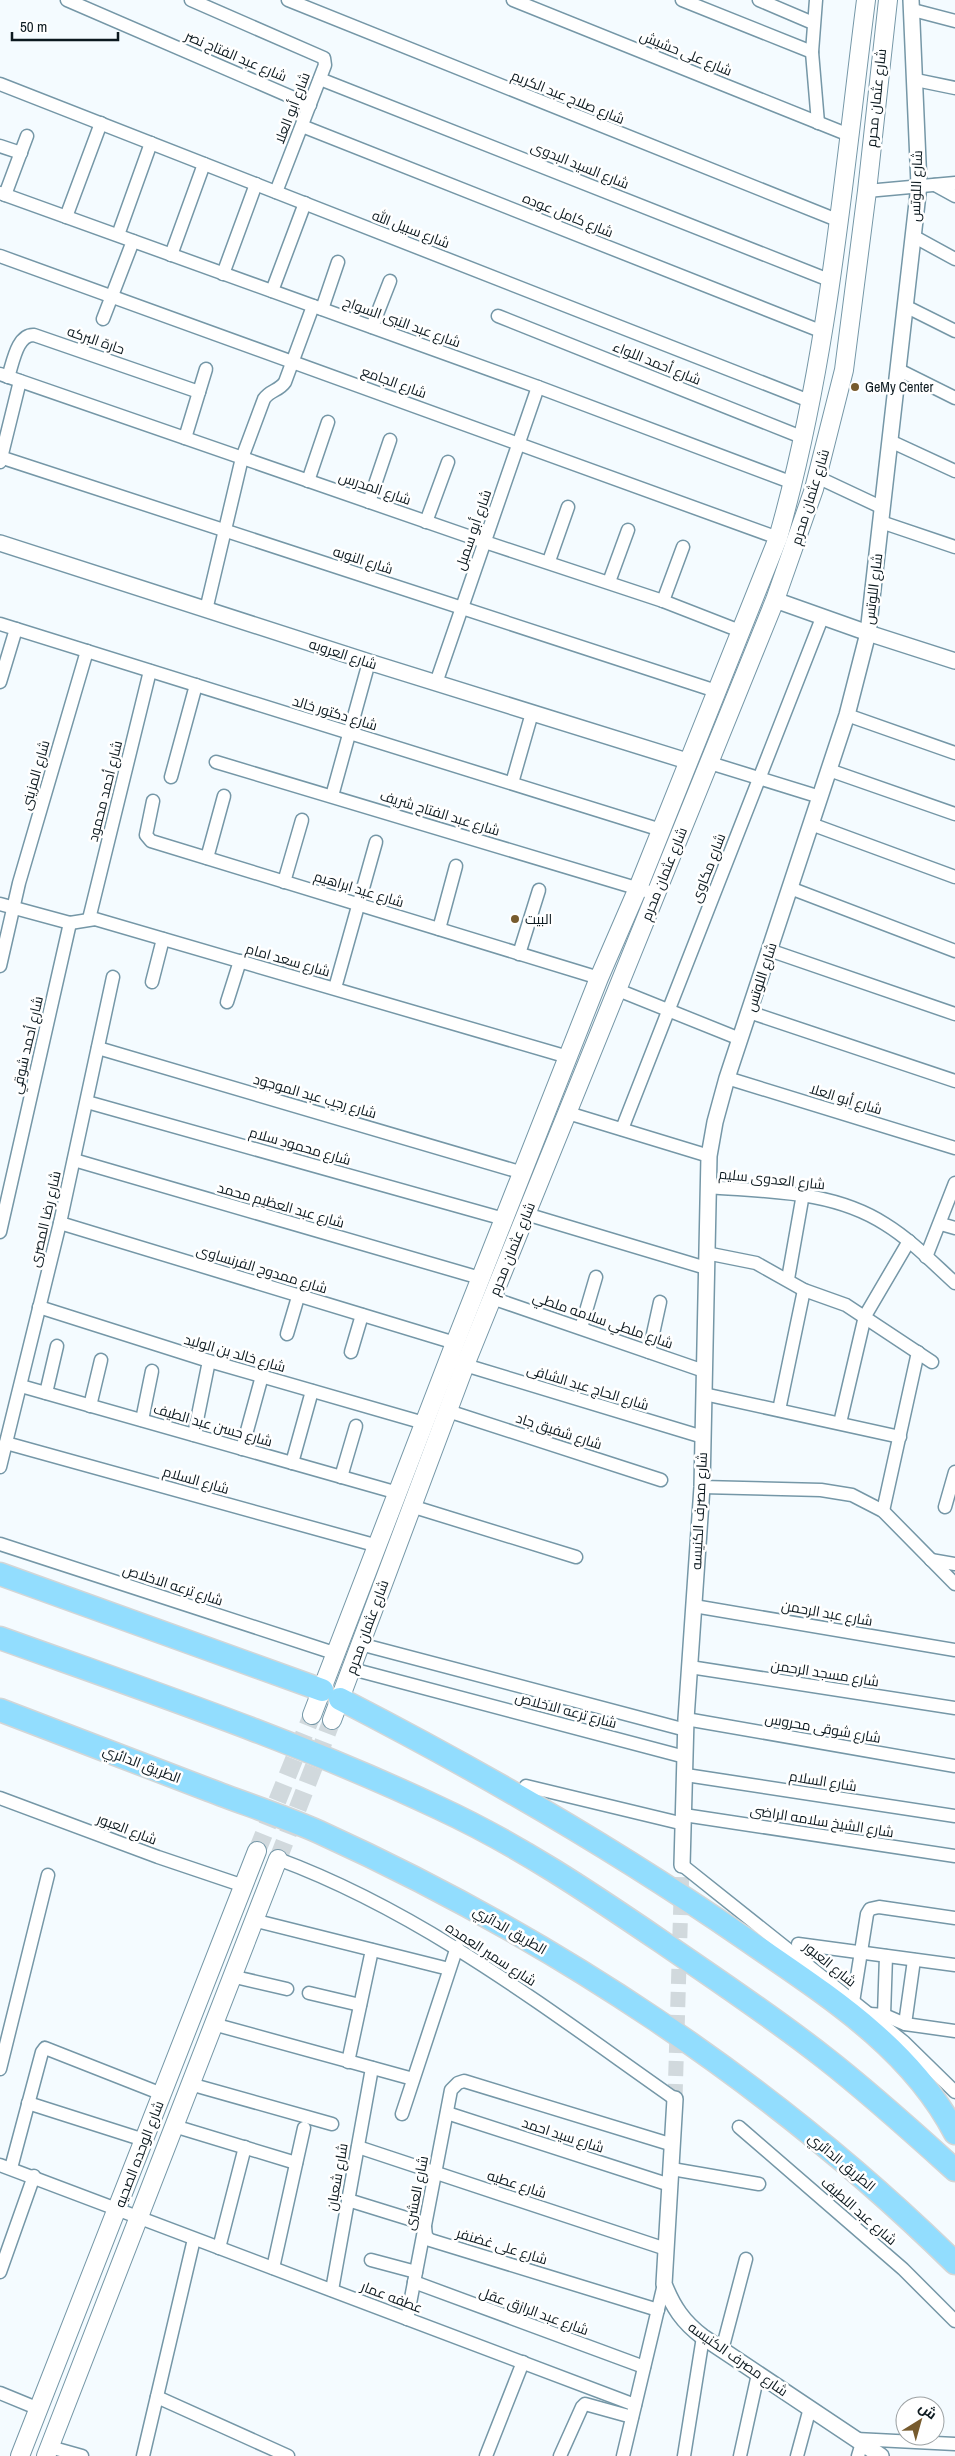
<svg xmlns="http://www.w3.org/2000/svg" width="955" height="2456" font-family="'Archivo Narrow',Cairo,sans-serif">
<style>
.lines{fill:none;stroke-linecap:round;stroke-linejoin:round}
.tertiary-tunnel{stroke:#d1d9dd;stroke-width:15;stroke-dasharray:15 8;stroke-linecap:butt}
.secondary-tunnel{stroke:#d1d9dd;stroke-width:18;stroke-dasharray:18 9;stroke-linecap:butt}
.minor-casing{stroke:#7597a7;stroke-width:15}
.tertiary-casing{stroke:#7597a7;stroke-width:18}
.secondary-casing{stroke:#7597a7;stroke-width:20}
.motorway-casing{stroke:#d3d6d7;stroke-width:25}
.minor{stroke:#fff;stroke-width:12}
.tertiary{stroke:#fff;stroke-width:15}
.secondary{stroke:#fff;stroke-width:18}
.motorway{stroke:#92ddfe;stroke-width:22}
.poi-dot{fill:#775b2e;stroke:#fff;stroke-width:2}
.labels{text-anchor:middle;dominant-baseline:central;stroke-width:5;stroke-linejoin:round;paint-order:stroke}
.street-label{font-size:14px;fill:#0c191f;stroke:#fff}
.poi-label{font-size:14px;fill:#0c191f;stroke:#fff;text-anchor:start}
</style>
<rect width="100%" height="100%" fill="#f4fbff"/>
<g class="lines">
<path class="tertiary-tunnel" d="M675,2099L682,1865"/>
<g class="secondary-tunnel">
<path d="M257,1851L312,1715"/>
<path d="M278,1859L332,1720"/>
</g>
<g class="minor-casing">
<g id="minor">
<path d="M67,0L310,105"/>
<path d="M191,0L324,58L325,65L276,192"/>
<path d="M288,0L837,220"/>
<path d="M513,0L849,135"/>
<path d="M682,0L812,52"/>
<path d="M759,0L813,23"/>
<path d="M816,0L812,52L818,123"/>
<path d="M913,10L955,21"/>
<path d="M320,79L829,280"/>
<path d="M916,80L955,88"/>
<path d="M0,84L812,402"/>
<path d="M302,126L823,332"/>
<path d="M0,146L21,153"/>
<path d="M935,185L955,196"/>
<path d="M867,191L955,183"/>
<path d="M0,193L538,387L793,483"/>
<path d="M5,195L27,136"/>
<path d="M66,217L101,123"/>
<path d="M118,235L151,143"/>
<path d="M913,236L955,259"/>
<path d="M171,255L204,164"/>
<path d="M0,256L778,538"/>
<path d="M223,274L256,184"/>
<path d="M272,291L305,203"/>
<path d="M905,306L955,331"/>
<path d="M322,309L338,262"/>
<path d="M498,316L804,438"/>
<path d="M103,319L133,241"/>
<path d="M372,327L390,281"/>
<path d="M899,370L955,398"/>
<path d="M0,374L485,542L663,601L740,631"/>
<path d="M8,377C13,363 17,334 34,335L199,392"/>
<path d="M185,438L206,369"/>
<path d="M890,441L955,471"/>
<path d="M0,457L716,691"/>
<path d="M0,462L20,381"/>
<path d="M817,477L883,508"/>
<path d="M308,481L328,422"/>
<path d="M369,502L390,440"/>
<path d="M426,522L448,462"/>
<path d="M881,522L955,547"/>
<path d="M549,561L568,507"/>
<path d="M609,582L628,530"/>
<path d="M663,601L683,547"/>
<path d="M206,610L242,458L264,399C270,390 279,391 285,382L313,306"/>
<path d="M0,624L661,830"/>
<path d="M0,682L16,629"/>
<path d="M436,683L538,387"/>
<path d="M847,715L955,753"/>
<path d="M216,762L656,894"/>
<path d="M710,763L820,797"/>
<path d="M829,770L955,814"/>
<path d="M171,777L196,685"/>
<path d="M512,783L532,713"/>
<path d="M332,796L369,662"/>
<path d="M153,801L146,835L151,841L599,978"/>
<path d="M811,824L955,877"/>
<path d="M207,858L224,796"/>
<path d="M284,882L302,820"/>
<path d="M790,888L955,951"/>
<path d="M0,904L70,923L95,919L568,1057"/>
<path d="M89,919L150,671"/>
<path d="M439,929L456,866"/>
<path d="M769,950L955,1014"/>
<path d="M519,954L539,890"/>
<path d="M0,966L19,883L87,651"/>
<path d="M152,982L163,939"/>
<path d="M335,988L376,842"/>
<path d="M618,990L740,1039"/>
<path d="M227,1002L240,961"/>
<path d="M749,1012L955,1081"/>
<path d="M98,1048L523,1173"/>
<path d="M727,1078L955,1148"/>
<path d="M87,1102L504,1219"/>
<path d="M568,1113L709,1156"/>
<path d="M622,1129L822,618"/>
<path d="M74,1160L480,1278"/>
<path d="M708,1187C768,1192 832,1190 885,1224C911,1240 933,1263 955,1283"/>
<path d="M526,1214L706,1268"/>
<path d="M60,1223L455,1343"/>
<path d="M941,1224L955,1228"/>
<path d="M0,1232L70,923"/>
<path d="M706,1253L756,1263L804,1290L846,1305L932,1362"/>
<path d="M926,1257L955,1183"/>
<path d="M788,1279L803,1194"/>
<path d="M492,1298L704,1371"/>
<path d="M39,1307L209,1361L424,1423"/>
<path d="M581,1328L596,1277"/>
<path d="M287,1334L298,1297"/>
<path d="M351,1352L362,1315"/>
<path d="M649,1352L660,1302"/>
<path d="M465,1365L703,1437"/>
<path d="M21,1386L398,1493"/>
<path d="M46,1393L57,1346"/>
<path d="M704,1394L900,1437"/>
<path d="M90,1406L101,1360"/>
<path d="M779,1410L804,1290"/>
<path d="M448,1411L661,1480"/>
<path d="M142,1420L152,1371"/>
<path d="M840,1423L865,1316L909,1241"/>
<path d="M194,1435L209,1361"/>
<path d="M6,1443L378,1546"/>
<path d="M242,1449L262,1376"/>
<path d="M292,1463L312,1391"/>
<path d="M0,1467L60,1223L113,977"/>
<path d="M341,1477L356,1426"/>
<path d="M702,1487L821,1490L852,1495L883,1511L955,1584"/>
<path d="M411,1506L576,1557"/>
<path d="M945,1507L955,1472"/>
<path d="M883,1511L918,1352"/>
<path d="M0,1544L337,1654"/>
<path d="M931,1560L955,1564"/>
<path d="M694,1606L955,1650"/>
<path d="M360,1644L686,1730"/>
<path d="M690,1667L955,1708"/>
<path d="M352,1669L685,1757"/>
<path d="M686,1719L955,1766"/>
<path d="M686,1775L955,1816"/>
<path d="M526,1786L684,1824"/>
<path d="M0,1798L158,1857L244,1886"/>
<path d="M684,1815L955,1856"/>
<path d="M278,1859C424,1913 548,2010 675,2099"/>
<path d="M682,1865L904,2042L955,2092"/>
<path d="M253,1920L449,1969"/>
<path d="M798,1944L955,1965"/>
<path d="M231,1976L287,1989"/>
<path d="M309,1993L360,2005"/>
<path d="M853,2002L867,1914L870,1909L879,1907L955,1918"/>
<path d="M870,2014L884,2015L905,2024L955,2031"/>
<path d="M884,2015L886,1956"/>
<path d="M213,2024L413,2079"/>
<path d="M905,2024L914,1960"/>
<path d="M348,2062L372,1950"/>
<path d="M0,2069L48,1875"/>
<path d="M190,2084L332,2124"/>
<path d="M28,2103L144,2140"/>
<path d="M447,2113L670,2185"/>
<path d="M402,2114L457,1947"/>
<path d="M174,2126L296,2163"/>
<path d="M739,2127L903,2269L955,2321"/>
<path d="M358,2147L666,2249"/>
<path d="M0,2165L635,2405"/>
<path d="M11,2168L42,2052L45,2048L162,2094"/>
<path d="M672,2169L759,2184"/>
<path d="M348,2200L419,2222L425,2227L426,2236L430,2240L658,2310"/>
<path d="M219,2248L245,2147"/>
<path d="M371,2260L416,2272"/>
<path d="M273,2268L304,2128"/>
<path d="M0,2272L34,2176"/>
<path d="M414,2282L644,2367"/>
<path d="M332,2290L372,2068"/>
<path d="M407,2319L451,2090L458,2083L464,2081L673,2145"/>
<path d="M722,2350L746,2259"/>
<path d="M0,2393L39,2409"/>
<path d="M157,2397L288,2456"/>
<path d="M856,2439L955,2444"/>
<path d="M50,2447L82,2456"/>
<path d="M143,2456L194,2239"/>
<path d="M486,2456L523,2362"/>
<path d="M560,2456L582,2407L585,2404L632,2417"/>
<path d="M623,2456L664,2284"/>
<path d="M684,2456L703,2337"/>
<path d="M740,2456L758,2374"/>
<path d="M797,2456L810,2408"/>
<path d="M858,2456L862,2443"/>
</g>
</g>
<g class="tertiary-casing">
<g id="tertiary">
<path d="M0,543L369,662L687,761"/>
<path d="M775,600L868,633L955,661"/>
<path d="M682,1865L686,1719L702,1487L709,1156L715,1122L727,1078L847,715L868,633L919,185L911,0"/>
<path d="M675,2099L664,2284C673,2307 683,2322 703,2337L881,2456"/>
</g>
</g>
<g class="secondary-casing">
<g id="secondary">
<path d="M312,1715L455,1343L599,978L638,888L778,538C828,363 843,180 866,0"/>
<path d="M332,1720L465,1365L775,600L814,489L844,370L867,191L888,0"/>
<path d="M20,2456L257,1851"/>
<path d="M46,2456L278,1859"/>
</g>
</g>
<g class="motorway-casing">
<g id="motorway">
<path d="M0,1574L322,1690"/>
<path d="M0,1638C148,1691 297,1741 439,1808C519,1845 590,1893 662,1942C717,1980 773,2017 825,2058C870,2093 913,2132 955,2170"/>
<path d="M340,1699C480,1771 615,1849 744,1938C823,1993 909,2045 955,2133"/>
<path d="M0,1710C70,1737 139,1763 209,1790C245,1804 283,1816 319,1832C552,1938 772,2083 955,2263"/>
</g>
</g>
<use href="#minor" class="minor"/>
<use href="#tertiary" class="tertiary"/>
<use href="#secondary" class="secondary"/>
<use href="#motorway" class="motorway"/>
</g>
<g class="poi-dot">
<circle cx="855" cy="387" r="5"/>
<circle cx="515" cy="919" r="5"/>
</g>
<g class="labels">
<g class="street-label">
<text transform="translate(686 53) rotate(22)">شارع على حشيش</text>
<text transform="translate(236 56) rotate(23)">شارع عبد الفتاح نصر</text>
<text transform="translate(568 97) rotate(22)">شارع صلاح عبد الكريم</text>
<text transform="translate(876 98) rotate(-84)">شارع عثمان محرم</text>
<text transform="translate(292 108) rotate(-69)">شارع أبو العلا</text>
<text transform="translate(580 165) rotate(22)">شارع السيد البدوى</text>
<text transform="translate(916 186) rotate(-88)">شارع اللوتس</text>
<text transform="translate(568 215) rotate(22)">شارع كامل عوده</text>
<text transform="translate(411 229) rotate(21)">شارع سبيل الله</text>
<text transform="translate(402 322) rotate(20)">شارع عبد النبى السواح</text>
<text transform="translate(96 340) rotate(19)">حارة البركه</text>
<text transform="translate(657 363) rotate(22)">شارع أحمد اللواء</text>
<text transform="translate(394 382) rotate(20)">شارع الجامع</text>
<text transform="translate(375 488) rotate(19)">شارع المدرس</text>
<text transform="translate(810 497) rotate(-73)">شارع عثمان محرم</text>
<text transform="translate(473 530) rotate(-71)">شارع أبو سمبل</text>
<text transform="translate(363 560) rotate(18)">شارع النوبه</text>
<text transform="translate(873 589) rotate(-83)">شارع اللوتس</text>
<text transform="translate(343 654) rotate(18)">شارع العروبه</text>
<text transform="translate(335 713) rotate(17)">شارع دكتور خالد</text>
<text transform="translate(35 775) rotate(-74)">شارع المزينى</text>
<text transform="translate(105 791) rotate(-76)">شارع أحمد محمود</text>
<text transform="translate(440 813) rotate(17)">شارع عبد الفتاح شريف</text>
<text transform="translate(708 868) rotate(-69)">شارع مكاوى</text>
<text transform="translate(664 874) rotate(-68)">شارع عثمان محرم</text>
<text transform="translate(359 889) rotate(17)">شارع عيد ابراهيم</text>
<text transform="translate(288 960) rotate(16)">شارع سعد امام</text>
<text transform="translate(761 977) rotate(-72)">شارع اللوتس</text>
<text transform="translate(27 1045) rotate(-77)">شارع أحمد شوقي</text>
<text transform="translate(315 1096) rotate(16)">شارع رجب عبد الموجود</text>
<text transform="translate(846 1099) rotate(17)">شارع أبو العلا</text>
<text transform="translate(300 1146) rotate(16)">شارع محمود سلام</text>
<text transform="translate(772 1179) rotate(6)">شارع العدوى سليم</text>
<text transform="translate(281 1205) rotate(16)">شارع عبد العظيم محمد</text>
<text transform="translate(45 1219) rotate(-77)">شارع رضا المصرى</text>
<text transform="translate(512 1249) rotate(-68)">شارع عثمان محرم</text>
<text transform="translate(262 1269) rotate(17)">شارع ممدوح الفرنساوى</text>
<text transform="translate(603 1320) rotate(19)">شارع ملطي سلامه ملطي</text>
<text transform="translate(235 1353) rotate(16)">شارع خالد بن الوليد</text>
<text transform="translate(588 1387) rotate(17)">شارع الحاج عبد الشافى</text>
<text transform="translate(213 1425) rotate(16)">شارع حسن عبد الطيف</text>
<text transform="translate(559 1431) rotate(18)">شارع شفيق جاد</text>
<text transform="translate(196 1480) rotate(16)">شارع السلام</text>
<text transform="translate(699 1511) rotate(-87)">شارع مصرف الكنيسه</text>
<text transform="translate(173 1585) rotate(18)">شارع ترعه الاخلاص</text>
<text transform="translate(827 1613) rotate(10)">شارع عبد الرحمن</text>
<text transform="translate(367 1627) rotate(-70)">شارع عثمان محرم</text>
<text transform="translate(825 1673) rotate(9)">شارع مسجد الرحمن</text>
<text transform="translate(566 1710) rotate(15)">شارع ترعه الاخلاص</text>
<text transform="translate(823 1728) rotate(10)">شارع شوقى محروس</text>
<text transform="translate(142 1764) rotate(21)">الطريق الدائري</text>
<text transform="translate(823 1781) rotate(9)">شارع السلام</text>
<text transform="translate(822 1821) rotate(9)">شارع الشيخ سلامه الراضى</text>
<text transform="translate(127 1829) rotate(21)">شارع العبور</text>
<text transform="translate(510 1930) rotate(30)">الطريق الدائري</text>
<text transform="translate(491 1954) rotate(33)">شارع سمير العمده</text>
<text transform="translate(830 1964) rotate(39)">شارع العبور</text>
<text transform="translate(563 2135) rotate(18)">شارع سيد احمد</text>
<text transform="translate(139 2154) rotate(-69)">شارع الوحده الصحيه</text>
<text transform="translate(842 2162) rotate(40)">الطريق الدائري</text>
<text transform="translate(337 2177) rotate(-80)">شارع شعبان</text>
<text transform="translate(517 2184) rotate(18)">شارع عطيه</text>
<text transform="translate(416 2193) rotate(-79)">شارع العشرى</text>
<text transform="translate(859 2211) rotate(41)">شارع عبد اللطيف</text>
<text transform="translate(502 2246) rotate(17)">شارع على غضنفر</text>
<text transform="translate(392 2297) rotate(21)">عطفه عمار</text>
<text transform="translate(534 2311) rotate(20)">شارع عبد الرازق عقل</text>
<text transform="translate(738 2359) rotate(35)">شارع مصرف الكنيسه</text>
</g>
<g class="poi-label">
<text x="865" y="387">GeMy Center</text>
<text x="525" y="919">البيت</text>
</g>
</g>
<g transform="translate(920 2421) rotate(37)"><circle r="24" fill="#ffffff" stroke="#9ea3a5"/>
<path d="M0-4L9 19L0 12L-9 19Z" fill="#775b2e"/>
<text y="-8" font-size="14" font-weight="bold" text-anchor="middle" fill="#0c191f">ش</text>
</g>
<path d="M12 32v8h106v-8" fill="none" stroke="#0c191f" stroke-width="2.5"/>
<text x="20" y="32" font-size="15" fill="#0c191f" stroke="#ffffff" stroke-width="4" paint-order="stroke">50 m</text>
</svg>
